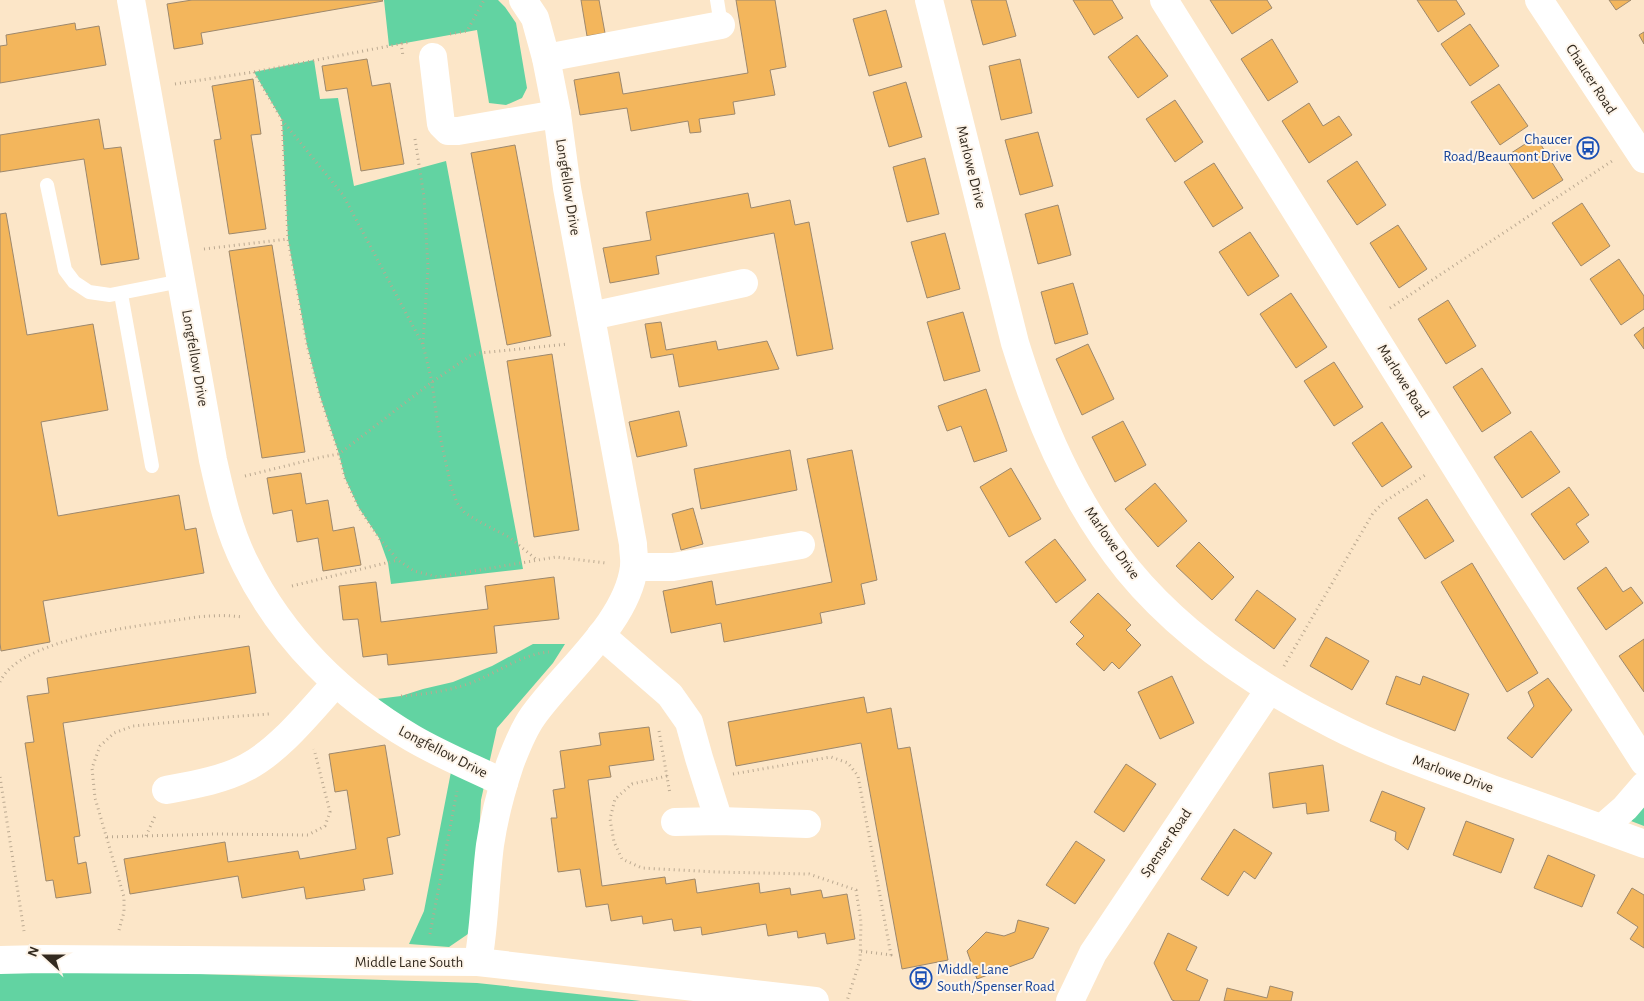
<svg xmlns="http://www.w3.org/2000/svg" width="1644" height="1001" font-family="'Alegreya Sans',sans-serif">
<style>
.green{fill:#62d3a2}
.building{fill:#f3b65c;stroke:#9d886d}
.lines{fill:none;stroke-linecap:round;stroke-linejoin:round}
.path{stroke:#bba991;stroke-width:3;stroke-dasharray:1 4;stroke-linecap:butt}
.service{stroke:#fff;stroke-width:14}
.minor{stroke:#fff;stroke-width:28}
.labels{text-anchor:middle;dominant-baseline:central;stroke-width:4;stroke-linejoin:round;paint-order:stroke}
.street-label{font-size:15px;fill:#332a1f;stroke:#fef5ea}
.transit-label{font-size:15px;fill:#164399;stroke:#fef5ea;text-anchor:end}
</style>
<rect width="100%" height="100%" fill="#fce6c8"/>
<g class="green">
<path d="M384,0H498L505,7L516,23L527,88L522,98L506,105L489,103L477,30L389,46Z"/>
<path d="M314,60L320,99L338,98L354,186L446,161L523,569L391,584L388,563L379,538L359,508L345,478L339,454L320,396L307,345L288,239L282,120L254,72Z"/>
<path d="M533,644H565L553,663L497,728L481,800L476,891L468,934L449,947L409,944L424,911L456,746L417,727L377,699L401,696L423,689L453,682L492,666Z"/>
<path d="M1644,805V826L1631,821Z"/>
<path d="M43,969L477,983L641,1001H0V971Z"/>
</g>
<g class="building">
<path d="M192,0H382L383,1L201,33L203,44L174,49L167,4Z"/>
<path d="M581,0H599L605,33L587,36Z"/>
<path d="M736,0H775L786,67L770,70L775,95L733,102L735,114L699,119L701,132L690,133L688,121L631,131L627,108L580,115L574,80L619,72L623,94L748,73Z"/>
<path d="M971,0H1006L1016,36L983,45Z"/>
<path d="M1073,0H1112L1123,18L1094,35Z"/>
<path d="M1210,0H1267L1272,8L1232,34Z"/>
<path d="M1417,0H1456L1465,14L1438,32Z"/>
<path d="M1609,0H1631L1616,10Z"/>
<path d="M886,10L902,67L869,76L853,19Z"/>
<path d="M75,23L76,30L99,26L106,65L0,83V46L7,45L6,35Z"/>
<path d="M1470,24L1499,66L1470,86L1441,44Z"/>
<path d="M1644,32V44L1639,35Z"/>
<path d="M1137,35L1168,76L1138,98L1108,57Z"/>
<path d="M1272,39L1298,82L1268,101L1241,59Z"/>
<path d="M367,59L372,86L390,83L404,164L361,171L347,88L326,91L322,66Z"/>
<path d="M1020,59L1032,113L1001,120L989,66Z"/>
<path d="M253,79L261,134L251,135L266,229L229,234L214,140L221,139L212,86Z"/>
<path d="M906,82L922,137L889,147L873,92Z"/>
<path d="M1499,84L1528,126L1500,145L1471,102Z"/>
<path d="M1175,100L1203,142L1175,162L1146,119Z"/>
<path d="M1309,103L1323,126L1339,116L1352,135L1309,163L1282,121Z"/>
<path d="M99,119L104,149L121,147L139,259L101,265L84,159L0,172V135Z"/>
<path d="M1038,132L1053,186L1020,195L1005,140Z"/>
<path d="M1536,137L1563,180L1533,199L1505,157Z"/>
<path d="M515,145L551,336L507,345L471,153Z"/>
<path d="M925,158L939,214L907,222L893,167Z"/>
<path d="M1357,161L1386,205L1357,225L1327,181Z"/>
<path d="M1214,163L1243,208L1213,227L1184,182Z"/>
<path d="M748,193L751,208L790,200L795,225L809,222L833,349L797,356L774,233L656,256L659,274L610,283L603,248L651,240L646,212Z"/>
<path d="M1582,203L1610,246L1581,266L1552,223Z"/>
<path d="M1058,205L1071,255L1038,264L1025,214Z"/>
<path d="M6,213L27,335L93,324L108,410L41,422L58,516L179,495L185,530L196,528L204,573L43,601L50,642L1,651L0,643V214Z"/>
<path d="M1398,225L1427,269L1399,288L1370,243Z"/>
<path d="M1250,232L1279,276L1248,296L1219,252Z"/>
<path d="M945,233L960,289L927,298L911,242Z"/>
<path d="M272,245L305,452L262,458L229,251Z"/>
<path d="M1619,259L1644,296V309L1621,325L1590,279Z"/>
<path d="M1073,283L1088,334L1055,344L1041,292Z"/>
<path d="M1291,293L1327,347L1296,368L1260,314Z"/>
<path d="M1448,300L1476,346L1446,364L1418,319Z"/>
<path d="M963,312L980,371L944,381L927,322Z"/>
<path d="M661,322L666,350L716,341L718,350L767,341L779,369L679,387L673,354L651,358L645,324Z"/>
<path d="M1644,327V349L1634,335Z"/>
<path d="M1088,344L1114,399L1082,415L1056,359Z"/>
<path d="M552,354L579,530L534,537L507,361Z"/>
<path d="M1334,362L1363,407L1334,426L1304,381Z"/>
<path d="M1482,368L1511,413L1482,432L1453,387Z"/>
<path d="M986,389L1007,451L974,462L961,426L947,431L938,406Z"/>
<path d="M679,411L687,446L637,457L629,422Z"/>
<path d="M1123,421L1146,465L1115,482L1092,437Z"/>
<path d="M1382,422L1412,467L1382,487L1352,443Z"/>
<path d="M1531,431L1560,472L1522,498L1494,457Z"/>
<path d="M790,450L797,490L701,509L694,469Z"/>
<path d="M852,450L877,580L861,584L865,604L820,613L822,623L724,642L721,623L671,633L663,591L712,581L716,605L832,582L807,459Z"/>
<path d="M1011,468L1041,519L1009,537L980,487Z"/>
<path d="M301,473L306,504L328,500L333,531L354,527L361,565L323,571L318,538L297,542L292,510L273,514L267,478Z"/>
<path d="M1155,483L1187,521L1158,547L1125,509Z"/>
<path d="M1569,487L1589,515L1576,524L1589,542L1564,560L1531,514Z"/>
<path d="M1427,499L1454,541L1425,559L1398,518Z"/>
<path d="M693,508L703,544L681,550L672,514Z"/>
<path d="M1055,539L1086,580L1056,603L1025,562Z"/>
<path d="M1199,542L1234,577L1212,600L1176,566Z"/>
<path d="M1472,563L1538,673L1507,692L1441,582Z"/>
<path d="M1606,567L1623,592L1631,587L1643,603L1606,630L1577,588Z"/>
<path d="M554,577L559,619L494,626L497,653L388,665L387,654L363,657L358,619L343,620L339,586L376,582L381,622L488,609L485,586Z"/>
<path d="M1257,590L1296,619L1274,649L1235,620Z"/>
<path d="M1098,593L1131,625L1126,630L1141,645L1119,669L1112,662L1104,671L1076,644L1084,636L1070,622Z"/>
<path d="M1326,637L1369,661L1352,690L1310,666Z"/>
<path d="M1644,639V692L1619,656Z"/>
<path d="M249,646L256,693L63,723L80,836L74,837L78,864L86,862L91,893L56,898L53,880L46,881L25,743L34,742L27,696L49,693L47,678Z"/>
<path d="M1172,676L1194,723L1160,739L1138,692Z"/>
<path d="M1396,676L1420,685L1423,676L1469,694L1455,731L1386,704Z"/>
<path d="M1548,678L1572,710L1532,758L1507,738L1534,706L1528,692Z"/>
<path d="M864,697L867,713L891,708L898,749L910,747L948,960L902,969L861,743L736,766L728,722Z"/>
<path d="M649,727L654,760L609,766L611,777L588,780L602,886L665,877L666,884L695,879L697,893L759,883L760,893L790,888L791,895L821,890L823,898L847,894L855,939L827,944L825,933L798,938L797,931L768,936L766,924L702,935L701,927L674,931L672,919L643,924L642,916L611,921L608,904L586,907L580,869L558,872L551,818H557L553,790L565,788L560,751L601,745L599,733Z"/>
<path d="M385,745L400,835L387,838L393,874L363,879L365,890L306,899L304,887L242,898L238,876L130,894L124,859L225,842L228,862L298,851L300,859L356,849L347,790L335,792L329,754Z"/>
<path d="M1126,764L1156,784L1124,832L1094,812Z"/>
<path d="M1323,765L1329,811L1307,814L1306,803L1273,808L1269,773Z"/>
<path d="M1382,791L1425,808L1408,850L1395,840L1396,832L1370,821Z"/>
<path d="M1466,821L1514,839L1501,873L1453,855Z"/>
<path d="M1234,829L1272,853L1255,879L1244,871L1228,896L1201,879Z"/>
<path d="M1076,841L1105,860L1075,904L1046,885Z"/>
<path d="M1548,855L1595,875L1582,907L1534,888Z"/>
<path d="M1632,888L1644,895V948L1630,939L1638,927L1617,913Z"/>
<path d="M1018,920L1049,928L1033,958L977,979L967,951L986,932L1004,936L1015,932Z"/>
<path d="M1168,933L1197,947L1186,970L1208,980L1199,1001H1175L1172,1000L1154,963Z"/>
<path d="M1270,986L1293,992L1291,1001H1224L1227,988L1267,998Z"/>
</g>
<g class="lines">
<g class="path">
<path d="M450,34L467,31L484,0"/>
<path d="M401,43L403,56"/>
<path d="M254,72L282,120L343,195L423,345L432,382L438,427L451,486L457,503L465,513L480,522L509,537L537,560"/>
<path d="M175,84L254,72L410,42"/>
<path d="M282,120L288,239L307,345L320,396L339,454L345,478L359,508L379,538L398,560L414,571L438,577L556,557L606,563"/>
<path d="M415,139L424,197L428,268L423,344"/>
<path d="M204,249L288,239"/>
<path d="M1390,308L1612,161"/>
<path d="M245,476L322,457L339,454L432,382L470,356L480,353L568,344"/>
<path d="M292,586L398,560"/>
<path d="M1284,666L1373,513L1384,502L1427,474"/>
<path d="M0,682C18,640 131,627 171,621C185,619 199,616 213,616C223,615 233,616 243,617"/>
<path d="M401,696C427,694 457,690 480,679C503,669 524,654 549,652"/>
<path d="M659,731L670,794"/>
<path d="M733,774L831,757L848,763L858,776L891,955L860,951"/>
<path d="M667,776L632,784L615,799L610,819L614,842L622,859L642,868L716,872L809,874L856,890L861,922L860,960L847,1001"/>
<path d="M0,777L24,931"/>
<path d="M146,836L155,816"/>
<path d="M107,837L216,834L308,835L325,826L330,812L314,749"/>
<path d="M119,930L124,912V897L95,798L92,768L100,746L114,733L133,726L227,717L269,714"/>
<path d="M430,934L457,791"/>
</g>
<g class="service">
<path d="M717,0L721,25"/>
<path d="M47,185L65,270L74,282L89,292L110,295L181,281"/>
<path d="M121,294L152,466"/>
</g>
<g class="minor">
<path d="M131,0L213,460C221,496 229,532 246,565C282,638 342,697 412,738C441,755 473,768 504,783"/>
<path d="M929,0L1015,343C1021,362 1027,381 1034,399C1056,459 1088,520 1128,570C1183,637 1257,686 1334,725C1384,751 1439,769 1492,789C1543,807 1593,825 1644,844"/>
<path d="M1164,0L1482,509L1644,762"/>
<path d="M1539,0L1644,159"/>
<path d="M433,57L441,124L448,131H458L557,114"/>
<path d="M546,58L721,25"/>
<path d="M591,316L744,283"/>
<path d="M634,567H673L801,545"/>
<path d="M601,635L670,695L689,722L699,758L719,821"/>
<path d="M166,790C193,785 223,780 247,767C281,749 310,711 336,683"/>
<path d="M675,822L719,821L807,824"/>
<path d="M1602,828L1625,808L1644,786"/>
<path d="M0,960L42,959L478,962L815,1001"/>
<path d="M478,962C485,923 485,884 490,845C494,818 501,791 510,764C516,748 523,730 533,716C564,672 627,623 634,567C635,560 633,552 633,544L567,188L557,114L546,58L535,18L523,0"/>
<path d="M1070,1001L1093,953L1269,690"/>
</g>
</g>
<defs>
<g id="bus-ring" transform="scale(1.125)"><circle r="9.5" fill="#fef5ea" stroke="#1a4fb4" stroke-width="1.5"/><path d="M-5-6H5V4H4V6H2V4H-2V6H-4V4H-5ZM-3.5-4V0h7V-4ZM-3.5 1.2v1.5H-2V1.2ZM2 1.2v1.5H3.5V1.2Z" fill="#1a4fb4"/></g>
</defs>
<g fill-rule="evenodd">
<use href="#bus-ring" x="1588" y="148"/>
<use href="#bus-ring" x="921" y="978"/>
</g>
<g class="labels">
<g class="street-label">
<text transform="translate(1591 79) rotate(57)">Chaucer Road</text>
<text transform="translate(971 167) rotate(76)">Marlowe Drive</text>
<text transform="translate(568 187) rotate(81)">Longfellow Drive</text>
<text transform="translate(195 358) rotate(80)">Longfellow Drive</text>
<text transform="translate(1403 381) rotate(58)">Marlowe Road</text>
<text transform="translate(1112 543) rotate(55)">Marlowe Drive</text>
<text transform="translate(443 752) rotate(27)">Longfellow Drive</text>
<text transform="translate(1453 774) rotate(20)">Marlowe Drive</text>
<text transform="translate(1166 843) rotate(-56)">Spenser Road</text>
<text x="409" y="962">Middle Lane South</text>
</g>
<g class="transit-label">
<text x="1572" y="139">Chaucer<tspan x="1572" dy="17">Road/Beaumont Drive</tspan></text>
<text x="937" y="969" text-anchor="start">Middle Lane<tspan x="937" dy="17">South/Spenser Road</tspan></text>
</g>
</g>
<g transform="translate(45 956) rotate(291)" stroke="#fef5ea" stroke-width="4" paint-order="stroke">
<path d="M0-4L9 19L0 12L-9 19Z" fill="#332a1f"/>
<text y="-8" font-size="14" font-weight="bold" text-anchor="middle" fill="#332a1f">N</text>
</g>
</svg>
